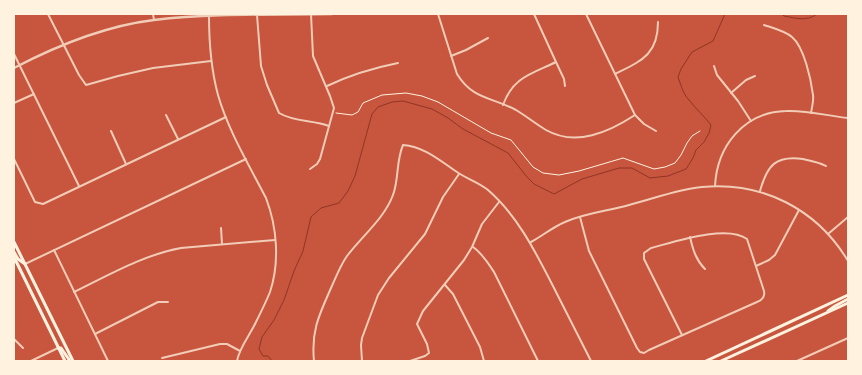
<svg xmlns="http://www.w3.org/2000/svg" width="862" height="375" font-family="Merriweather,serif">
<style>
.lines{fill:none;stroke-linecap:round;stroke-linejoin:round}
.stream{stroke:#8f3625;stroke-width:1}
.path{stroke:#fff3e0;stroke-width:1}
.minor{stroke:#f1ccb7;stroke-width:2}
.tertiary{stroke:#f1ccb7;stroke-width:2.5}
.secondary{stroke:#fff3e0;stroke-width:3}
</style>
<rect width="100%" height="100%" fill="#c8553d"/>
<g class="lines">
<g class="stream">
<path d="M782,14L784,16C795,18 807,22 817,14"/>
<path d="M272,361L268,356H263L259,349L262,337L274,320L284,300L294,271L303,251L311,217L321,208L339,203L348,191L355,176L372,114L378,107L392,102L403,101L432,109L448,118L463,129L508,153L527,177L534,184L554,194L582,179L619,168H632L650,178L668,176L686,169L693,158L696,150L704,142L709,133L711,125C704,116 696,109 689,100C683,94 681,85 678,77L681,69L692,52L713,41L725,14"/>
</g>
<path class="path" d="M336,113L352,115L358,112L363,103L382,95L406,93L422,96L438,102L491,133L511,140L533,167L543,173L559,175L579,171L623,158L654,169L665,167L675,163L681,155L687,143L692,136L700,131"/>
<g class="minor">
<path d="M48,14L79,75L86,85L118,76L153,68L211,61"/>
<path d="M153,14L154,20"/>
<path d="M438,14L457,74C473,100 492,97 516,110C526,116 536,124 546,130C576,147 609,132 635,115"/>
<path d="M586,14L635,115L644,124L656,131"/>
<path d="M257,15L261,66L267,85L279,113C294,122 313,120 329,126"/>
<path d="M209,16C209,43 211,69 218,95C228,130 249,165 266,198C277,227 280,262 270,292C266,302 261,312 256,322C250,335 239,348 237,361"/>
<path d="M764,25C773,28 785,31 792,37C804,47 811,79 813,95C814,100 812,107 811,113"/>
<path d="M14,54L79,186"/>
<path d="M451,56L466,50L488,38"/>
<path d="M556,62L564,79L565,86"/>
<path d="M714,66L717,75L738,101L751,121"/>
<path d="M615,74C641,61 658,55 658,22"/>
<path d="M327,86C350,75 373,68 398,63"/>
<path d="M731,93L746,80L755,76"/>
<path d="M14,103L34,94"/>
<path d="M503,105C513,77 531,74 556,62L534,14"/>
<path d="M166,115L178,139"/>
<path d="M111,131L126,164"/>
<path d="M14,159L35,202L43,204L226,117"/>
<path d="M310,169L317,164L320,159L334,108L330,96L313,56L311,14"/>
<path d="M715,186C717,146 744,112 786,111C807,110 828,116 848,118"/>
<path d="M760,191C767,166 775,155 803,159C812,161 819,162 826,166"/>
<path d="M580,217L589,251L637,348L640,352L644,353L649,350L757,302C762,300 765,296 764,291L747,239C727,224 674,242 651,248L644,253V259L682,335"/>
<path d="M221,228L222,244"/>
<path d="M828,234L848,217"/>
<path d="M690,237C693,250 696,260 705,269"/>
<path d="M531,242C542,236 553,227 565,222C585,213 608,211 629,205C653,199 678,189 702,187C762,181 817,209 848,261"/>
<path d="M473,247C482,253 488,263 494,272L538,361"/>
<path d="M54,250L108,361"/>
<path d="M25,264L246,159"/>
<path d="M756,266L769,260L775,255L799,210"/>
<path d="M445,285L453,294L480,347L484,361"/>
<path d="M74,292C109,275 143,255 181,248L275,240"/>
<path d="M95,334L158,302H168"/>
<path d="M14,339L23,348"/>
<path d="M162,358L220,344H227L240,351"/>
<path d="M31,361L58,348"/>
<path d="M314,361C311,331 319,315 331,288C336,277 340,266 347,256C362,236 384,219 393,195C399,179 396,161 403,145C425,147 439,160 457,172C467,179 478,182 488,190C518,216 536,253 554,288C566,312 579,337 591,361"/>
<path d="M362,361L361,345L362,338L378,295L389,278L425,234L443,197L459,174"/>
<path d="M410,361L425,356L429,353L427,344L417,324L423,311L464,260L472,247L482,224L499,202"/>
<path d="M797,361L848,338"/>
</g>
<path class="tertiary" d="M14,68C58,45 104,26 154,20C213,13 273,15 332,14"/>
<g class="secondary">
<path d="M14,242L73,361"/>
<path d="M14,252L18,259L25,264"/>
<path d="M14,257L65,361"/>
<path d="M828,311L835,306L848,299"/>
<path d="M58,348H61L70,361"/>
<path d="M706,361L848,295"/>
<path d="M721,361L848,303"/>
</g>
</g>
<rect width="862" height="375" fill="none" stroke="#fff3e0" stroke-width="30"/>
</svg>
